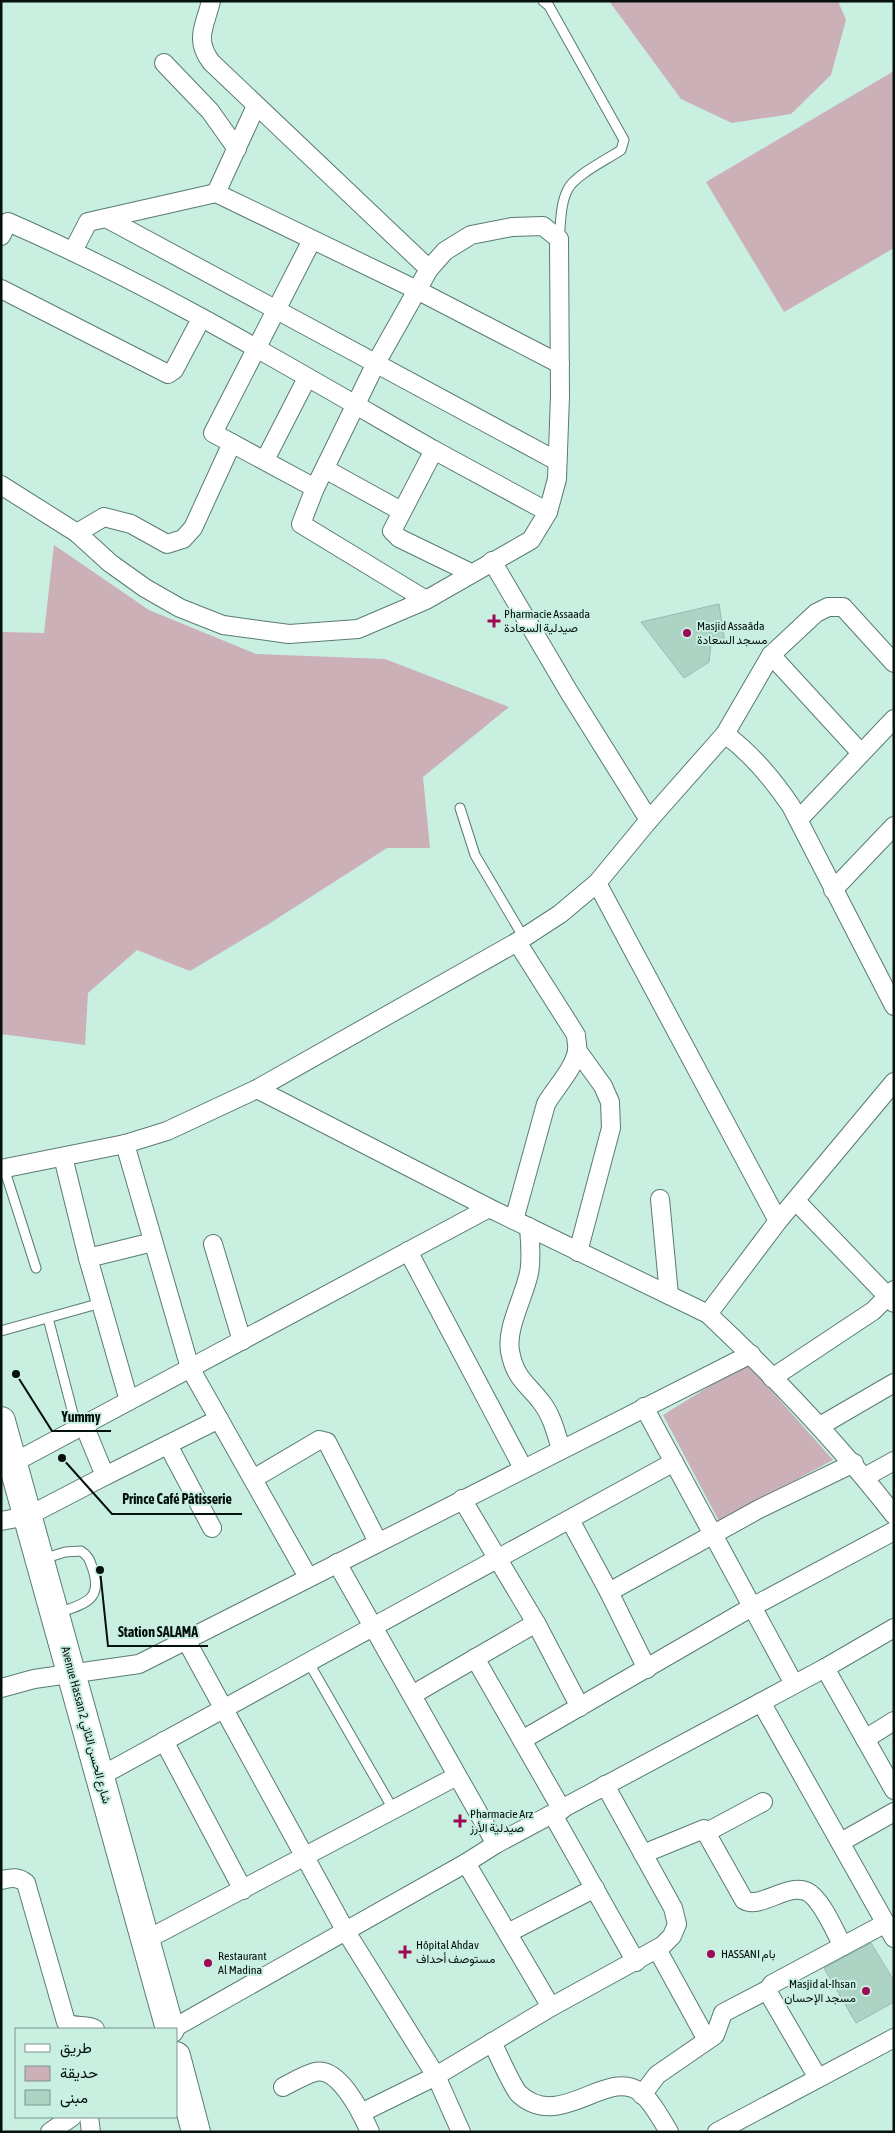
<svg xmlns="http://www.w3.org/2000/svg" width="895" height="2133" font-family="'Asap Condensed',Vazirmatn,sans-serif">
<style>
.green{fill:#cbb0b8}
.building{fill:#add3c5;stroke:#97bbae}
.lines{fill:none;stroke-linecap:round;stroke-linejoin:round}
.lane-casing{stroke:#597c70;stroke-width:11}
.street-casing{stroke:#597c70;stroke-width:20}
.primary-casing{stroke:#597c70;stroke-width:30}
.lane{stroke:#fff;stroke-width:9}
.street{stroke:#fff;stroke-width:18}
.primary{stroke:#fff;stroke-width:28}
.poi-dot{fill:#9c0956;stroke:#c9efe1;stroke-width:2}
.labels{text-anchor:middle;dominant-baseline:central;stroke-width:4;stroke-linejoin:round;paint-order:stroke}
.poi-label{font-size:12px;fill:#04110c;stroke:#c9efe1;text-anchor:start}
.street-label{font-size:12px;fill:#04110c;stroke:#c9efe1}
.leader{fill:none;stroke:#04110c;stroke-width:2}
.callout-dot{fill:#04110c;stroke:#c9efe1;stroke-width:2}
.callout-label{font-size:14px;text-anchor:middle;font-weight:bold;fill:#04110c;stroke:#c9efe1;stroke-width:4;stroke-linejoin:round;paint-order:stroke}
</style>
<rect width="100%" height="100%" fill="#c9efe1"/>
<g class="green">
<path d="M609,1H838L846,20L831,75L791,114L732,123L681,99Z"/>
<path d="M894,71V248L784,312L706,182Z"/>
<path d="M54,545L149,610L256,654L385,659L509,707L423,777L430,848H387L267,925L190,971L137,950L88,993L85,1045L1,1034V632L44,633Z"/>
<path d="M747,1363L833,1460L719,1521L663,1415Z"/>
</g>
<g class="building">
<path d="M719,604L725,643L711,644L709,662L684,678L641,622Z"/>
<path d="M871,1943L894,1981V2002L856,2023L824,1968Z"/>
</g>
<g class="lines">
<g class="lane-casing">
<g id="lane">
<path d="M543,1L549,6L624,140L621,150C608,159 575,175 568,189C560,204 561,223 559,239"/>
<path d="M460,808L475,855L524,938"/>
<path d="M4,1168L36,1268"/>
<path d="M48,1318L77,1429"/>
<path d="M1,1331L101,1303"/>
<path d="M43,1559L65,1552L81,1551C89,1556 90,1561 93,1570C103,1601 83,1604 58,1613"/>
<path d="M309,1663L393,1809"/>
</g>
</g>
<g class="street-casing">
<g id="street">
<path d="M211,1C205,26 194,39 211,62L429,269"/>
<path d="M164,63L210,111L237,149"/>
<path d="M216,193L256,106"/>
<path d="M106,218L557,461"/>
<path d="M1,236L8,222C155,286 293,369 432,449C470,470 509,491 548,512"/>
<path d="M312,240L213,433L315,488"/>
<path d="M73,251L88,222L216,193L417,290L560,364"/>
<path d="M1,289L168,374L174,370L201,319"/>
<path d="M434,450L392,531L399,538L471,573"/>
<path d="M265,460L307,378"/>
<path d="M325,469L401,511"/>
<path d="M1,485L77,533L110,563L145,588L180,608L223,625L289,634L358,629L426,600L531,540L548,512L557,479L560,396L559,239L543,226L512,227L471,235L445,251L429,269L376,363L315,488L301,524L426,600"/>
<path d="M77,533L104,517L131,524L167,544L183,539L193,528L232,443"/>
<path d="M492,561L569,692L649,820"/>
<path d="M771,655L861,753"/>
<path d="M894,663L843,607H828L816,613L771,655L725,734L649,820L597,883L778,1221L708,1314C775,1377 838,1443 894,1515"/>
<path d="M725,734C752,754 772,778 791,806L894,1006"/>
<path d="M799,819L894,719"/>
<path d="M833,890L894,826"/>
<path d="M577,1050L603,1086L610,1102L611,1128L578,1252"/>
<path d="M257,1089L489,1208L708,1314"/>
<path d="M125,1144L190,1368L308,1577"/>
<path d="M63,1157L88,1258L129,1401"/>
<path d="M1,1169L125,1144L167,1131L257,1089L517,942L560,914L597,883"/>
<path d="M660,1199L669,1295"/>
<path d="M796,1201L894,1303"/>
<path d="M514,1220L546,1104C555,1088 574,1069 577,1051C578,1046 576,1040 576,1035L517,942"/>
<path d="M778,1221L894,1082"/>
<path d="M529,1227C530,1243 532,1258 529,1273C524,1297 506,1328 510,1351C515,1379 527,1383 542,1403C552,1416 556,1433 561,1449"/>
<path d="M213,1244L242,1341"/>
<path d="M408,1251L523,1468"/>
<path d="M88,1258L153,1242"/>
<path d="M772,1378L873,1311L894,1290"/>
<path d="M644,1407L794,1684"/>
<path d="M820,1426L894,1383"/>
<path d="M168,1445L212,1528"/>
<path d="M13,1463L489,1208"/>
<path d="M105,1476L219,1419"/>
<path d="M865,1477L894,1461"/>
<path d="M253,1479L319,1440L327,1442L378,1542"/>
<path d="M462,1499L536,1623L580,1707"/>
<path d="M570,1520L609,1592L647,1669"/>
<path d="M1,1521L28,1516L105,1476L84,1425"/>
<path d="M337,1563L496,1844"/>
<path d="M609,1592L759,1509L854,1463"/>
<path d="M186,1640L345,1930L436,2076L461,2132"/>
<path d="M475,1658L562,1810"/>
<path d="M825,1668L894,1790"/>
<path d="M1,1688L34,1679L139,1664L751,1354"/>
<path d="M412,1695L536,1623"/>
<path d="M761,1702L894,1938"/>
<path d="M865,1739L894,1721"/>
<path d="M522,1740L752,1607L894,1531"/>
<path d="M164,1741L243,1890"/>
<path d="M99,1777L674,1462"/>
<path d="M553,1815L636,1962"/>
<path d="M707,1832L763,1802"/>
<path d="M841,1842L894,1812"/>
<path d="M643,1854L704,1829L744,1900C761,1911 794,1876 813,1896C826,1909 834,1930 843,1946"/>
<path d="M466,1863L551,2007"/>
<path d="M1,1880C11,1878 18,1876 26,1883L66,2022C75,2029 86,2023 95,2029"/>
<path d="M508,1933L595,1888"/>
<path d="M146,1940L457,1776"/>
<path d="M657,1949L707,2040"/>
<path d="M172,2029L466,1863L496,1844L825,1668L894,1628"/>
<path d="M492,2042C500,2058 508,2078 518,2093C559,2133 607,2067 640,2092C652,2101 661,2119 669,2132"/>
<path d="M818,2078L769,1994V1989L772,1984L886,1923"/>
<path d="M283,2087C293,2082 304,2075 315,2072C339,2066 362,2114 370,2132"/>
<path d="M642,2095L657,2075L715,2035L723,2013L769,1989"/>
<path d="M361,2113L436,2076L551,2007L662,1946L672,1936L677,1924L673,1908L605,1785"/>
<path d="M89,2117L91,2132"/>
<path d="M50,2132L72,2117"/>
<path d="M717,2132L894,2038"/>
</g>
</g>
<g class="primary-casing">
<g id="primary">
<path d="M1,1421L170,2029"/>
<path d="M176,2056L196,2132"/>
</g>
</g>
<use href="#lane" class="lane"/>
<use href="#street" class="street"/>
<use href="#primary" class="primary"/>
</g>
<g class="poi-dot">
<path d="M491.5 613.5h5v5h5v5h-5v5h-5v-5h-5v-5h5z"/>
<circle cx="687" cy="633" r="5"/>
<path d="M457.5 1813.5h5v5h5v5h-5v5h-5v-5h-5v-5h5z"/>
<path d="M402.5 1944.5h5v5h5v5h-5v5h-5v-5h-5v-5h5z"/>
<circle cx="711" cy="1954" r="5"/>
<circle cx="208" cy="1963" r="5"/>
<circle cx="866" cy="1991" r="5"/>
</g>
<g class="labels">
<g class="poi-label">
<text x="504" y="614">Pharmacie Assaada<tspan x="504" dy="14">صيدلية السعادة</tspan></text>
<text x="697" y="626">Masjid Assaâda<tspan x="697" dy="14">مسجد السعادة</tspan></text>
<text x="470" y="1814">Pharmacie Arz<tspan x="470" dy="14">صيدلية الأرز</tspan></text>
<text x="416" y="1945">Hôpital Ahdav<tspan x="416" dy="14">مستوصف أحداف</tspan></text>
<text x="721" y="1954">HASSANI بام</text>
<text x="218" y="1956">Restaurant<tspan x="218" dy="14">Al Madina</tspan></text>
<text x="856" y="1984" text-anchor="end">Masjid al-Ihsan<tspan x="856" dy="14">مسجد الإحسان</tspan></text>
</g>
<g class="street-label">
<text transform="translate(86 1725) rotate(75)">Avenue Hassan 2 شارع الحسن الثاني</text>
</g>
</g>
<path class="leader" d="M16 1374L52 1431H111M62 1458L112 1514H242M100 1570L108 1646H208"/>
<g class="callout-dot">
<circle cx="16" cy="1374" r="5"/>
<circle cx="62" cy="1458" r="5"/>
<circle cx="100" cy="1570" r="5"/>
</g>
<g class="callout-label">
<text x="81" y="1422">Yummy</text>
<text x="177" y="1504">Prince Café Pâtisserie</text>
<text x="158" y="1637">Station SALAMA</text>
</g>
<rect width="895" height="2133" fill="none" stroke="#04110c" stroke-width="5"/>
<rect x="15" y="2028" width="162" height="90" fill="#c9efe1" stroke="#7a968c"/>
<rect x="25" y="2044" width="25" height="8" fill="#ffffff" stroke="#7a968c"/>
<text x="60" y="2053" font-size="15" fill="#04110c">طريق</text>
<rect x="25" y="2066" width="25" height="15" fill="#cbb0b8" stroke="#7a968c"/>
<text x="60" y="2078" font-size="15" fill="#04110c">حديقة</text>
<rect x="25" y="2090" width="25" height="15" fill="#add3c5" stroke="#7a968c"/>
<text x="60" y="2103" font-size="15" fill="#04110c">مبنى</text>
</svg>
